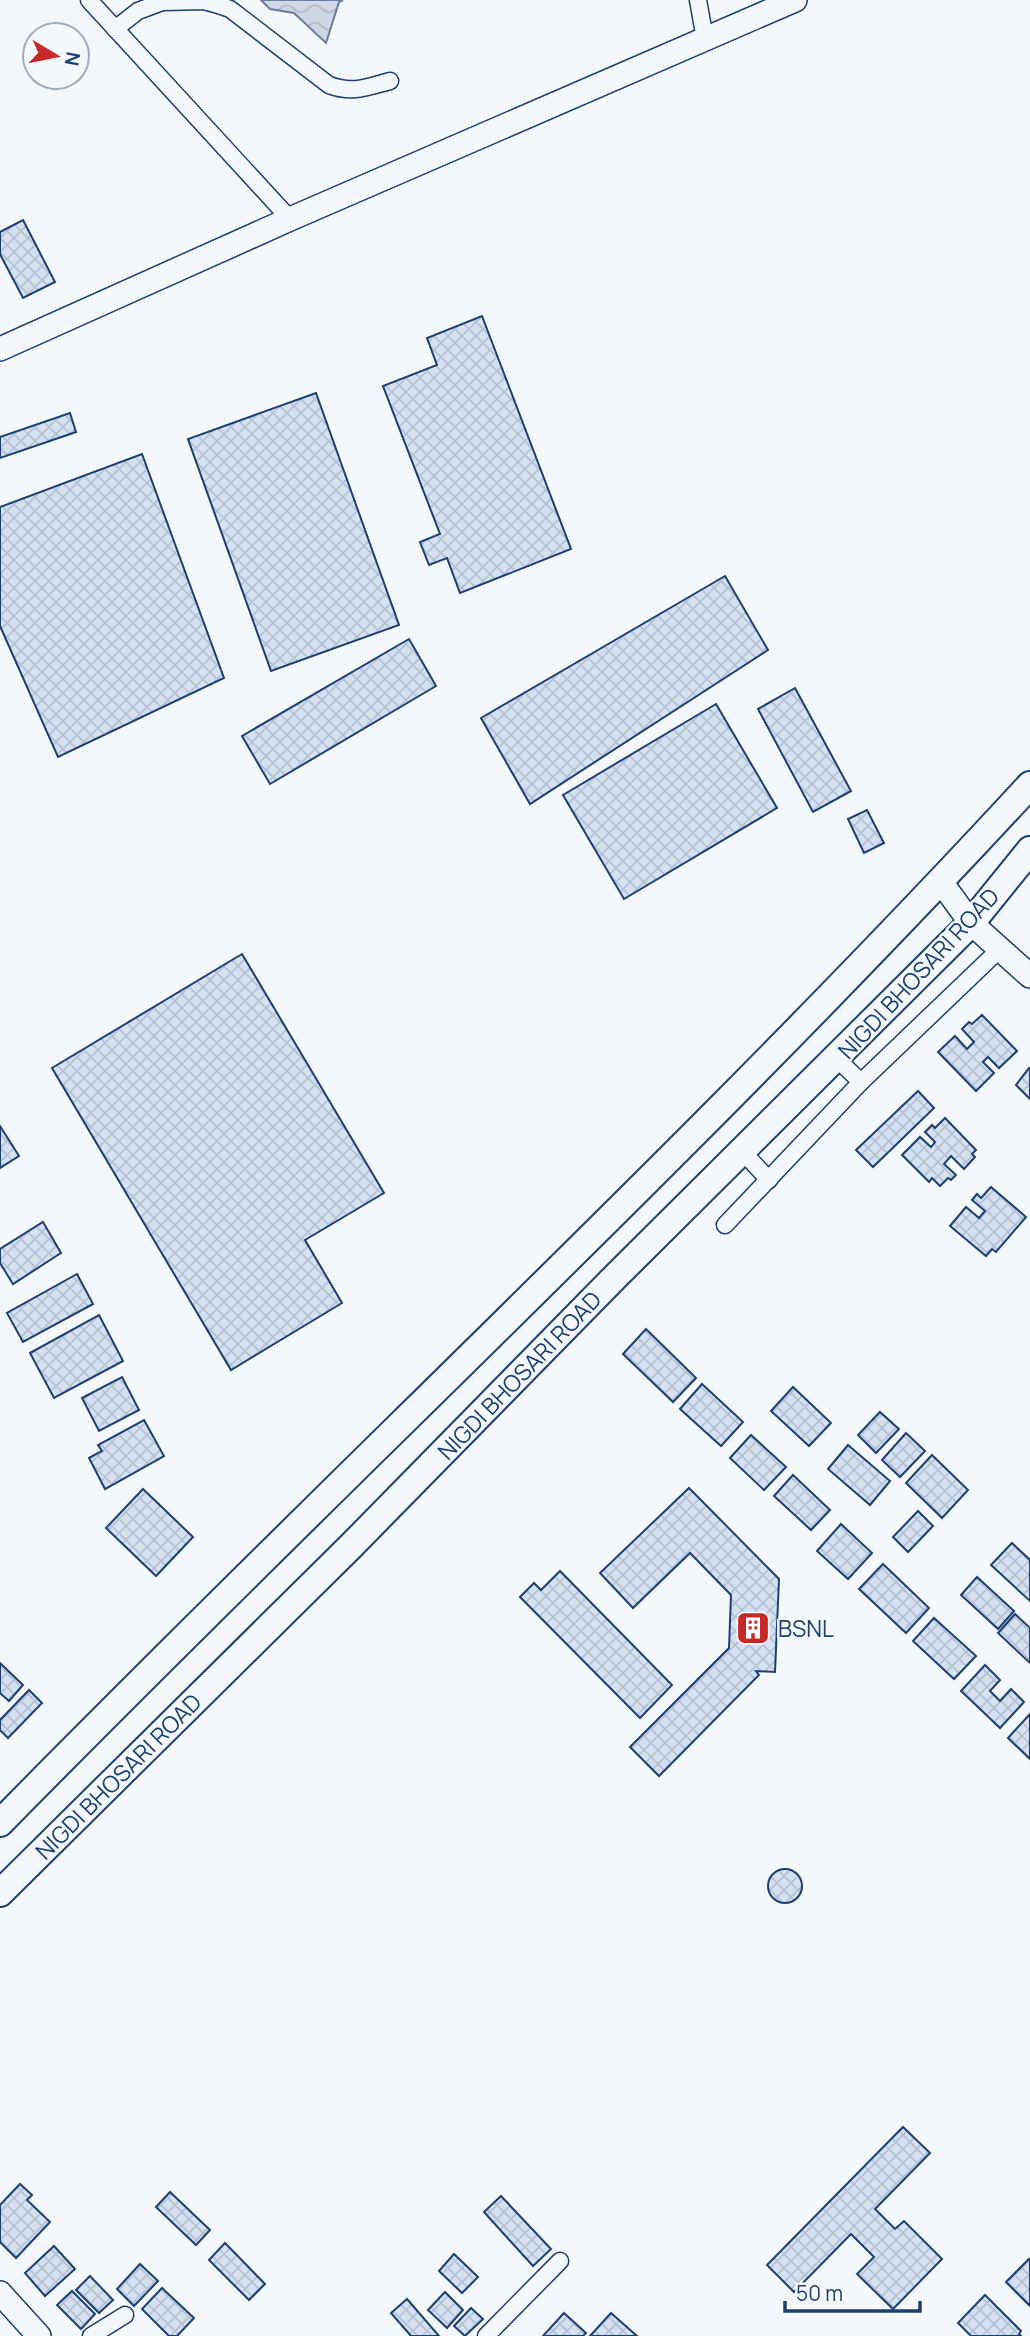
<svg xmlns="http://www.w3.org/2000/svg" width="1030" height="2336" font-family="Manrope,sans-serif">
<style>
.water{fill:url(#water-waves);stroke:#687fa3;stroke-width:2}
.building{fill:url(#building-cross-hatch);stroke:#1d3f73;stroke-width:2}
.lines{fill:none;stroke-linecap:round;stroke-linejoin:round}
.street-casing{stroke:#1d3f73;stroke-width:19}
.secondary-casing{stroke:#1d3f73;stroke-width:26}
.primary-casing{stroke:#1d3f73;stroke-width:30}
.street{stroke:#f4f7fb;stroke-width:16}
.secondary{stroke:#f4f7fb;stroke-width:23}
.primary{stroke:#f4f7fb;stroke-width:26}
.labels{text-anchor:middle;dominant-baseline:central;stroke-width:5;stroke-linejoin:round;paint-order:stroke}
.street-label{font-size:23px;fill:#1d3f73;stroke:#f4f7fb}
.poi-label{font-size:23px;fill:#1d3f73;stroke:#f4f7fb;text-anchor:start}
</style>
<defs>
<pattern id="water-waves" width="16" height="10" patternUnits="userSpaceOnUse" patternTransform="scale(1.75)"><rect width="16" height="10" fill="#cfd7e4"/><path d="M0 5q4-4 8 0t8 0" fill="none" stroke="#b1bac7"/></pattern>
<pattern id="building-cross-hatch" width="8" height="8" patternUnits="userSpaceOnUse" patternTransform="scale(1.75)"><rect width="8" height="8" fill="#d5e0f0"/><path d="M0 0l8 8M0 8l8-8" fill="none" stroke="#b6c1d1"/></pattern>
</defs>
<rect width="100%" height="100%" fill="#f4f7fb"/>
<path class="water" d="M261,0H343L339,2L326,43L294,13L270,9Z"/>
<g class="building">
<path d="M23,220L55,282L23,298L0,254V232Z"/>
<path d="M482,316L571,549L460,593L447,558L429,565L420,542L440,534L383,386L437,365L427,338Z"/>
<path d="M316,393L399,625L271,671L188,439Z"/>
<path d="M70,413L76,432L0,458V437Z"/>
<path d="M142,454L224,678L58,757L0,626V507Z"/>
<path d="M725,576L768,650L530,804L481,718Z"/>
<path d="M409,639L436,686L270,784L242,736Z"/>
<path d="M795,688L851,791L813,812L758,709Z"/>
<path d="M716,704L777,808L624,899L563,795Z"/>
<path d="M867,810L884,843L864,853L848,819Z"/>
<path d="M242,954L384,1193L305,1240L342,1303L231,1370L52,1068Z"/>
<path d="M982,1015L1017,1051L999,1068L988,1057L983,1062L994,1073L976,1091L938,1052L955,1036L967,1049L974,1042L962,1029L969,1022L972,1024Z"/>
<path d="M1029,1068L1030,1069V1099L1016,1085Z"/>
<path d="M918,1091L934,1108L873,1167L856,1150Z"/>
<path d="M945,1118L976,1150L972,1154L975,1157L964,1169L951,1156L944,1164L956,1175L951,1180L948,1178L940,1186L932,1178L929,1182L902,1155L920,1137L931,1147L935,1142L925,1132L932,1125L935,1128Z"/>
<path d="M0,1126L19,1156L0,1168Z"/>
<path d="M991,1187L1026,1217L996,1252L992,1249L986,1256L950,1226L966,1207L979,1218L985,1211L972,1200L977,1194L981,1198Z"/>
<path d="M43,1222L61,1253L13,1284L0,1263V1249Z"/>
<path d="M77,1274L93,1304L23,1342L7,1313Z"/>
<path d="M99,1315L123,1361L54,1398L30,1353Z"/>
<path d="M646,1329L696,1378L673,1402L623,1354Z"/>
<path d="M122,1377L139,1410L99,1431L82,1398Z"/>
<path d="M702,1384L743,1422L721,1446L680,1409Z"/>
<path d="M793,1387L831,1423L809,1446L771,1411Z"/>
<path d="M880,1412L899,1429L876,1453L858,1435Z"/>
<path d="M144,1420L164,1456L105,1489L89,1458L102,1451L98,1445Z"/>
<path d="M906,1433L925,1451L900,1477L882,1460Z"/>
<path d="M751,1435L786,1467L764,1490L730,1458Z"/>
<path d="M848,1445L890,1481L870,1505L828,1469Z"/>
<path d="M932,1455L968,1490L942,1518L906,1483Z"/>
<path d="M793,1475L830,1510L811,1530L774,1496Z"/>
<path d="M689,1488L779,1579L775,1672L756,1671L759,1675L659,1776L630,1747L729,1648L731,1595L690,1553L633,1608L600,1573Z"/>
<path d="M143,1489L193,1537L156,1576L106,1528Z"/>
<path d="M918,1511L933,1526L908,1552L893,1537Z"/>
<path d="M841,1524L872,1553L848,1579L817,1551Z"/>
<path d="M1012,1543L1030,1560V1601L991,1565Z"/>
<path d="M883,1564L929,1608L906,1633L859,1589Z"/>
<path d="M560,1571L672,1685L640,1718L520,1597L534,1583L541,1590Z"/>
<path d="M977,1577L1014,1611L998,1629L961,1595Z"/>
<path d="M1015,1614L1030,1628V1663L998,1633Z"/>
<path d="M934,1618L976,1656L954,1679L913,1641Z"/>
<path d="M0,1663L23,1685L9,1701L0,1693Z"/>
<path d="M985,1665L1000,1680L990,1691L1000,1701L1011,1689L1024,1702L1000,1728L961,1691Z"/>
<path d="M29,1690L42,1703L8,1738L0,1730V1720Z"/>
<path d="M1030,1714V1759L1008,1738Z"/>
<circle cx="785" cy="1886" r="17"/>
<path d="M903,2127L930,2153L875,2209L895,2229L904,2221L942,2259L893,2309L857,2274L874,2257L851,2234L794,2292L767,2265Z"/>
<path d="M20,2184L32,2195L27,2200L50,2222L16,2258L0,2242V2205Z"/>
<path d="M170,2192L210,2230L196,2245L156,2207Z"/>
<path d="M501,2196L551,2249L533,2266L484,2212Z"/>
<path d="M225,2243L265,2284L249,2300L209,2260Z"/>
<path d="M54,2246L75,2269L45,2296L25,2273Z"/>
<path d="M454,2254L478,2277L462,2293L439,2271Z"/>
<path d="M1029,2259L1030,2260V2306L1006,2282Z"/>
<path d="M140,2264L158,2281L134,2306L117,2289Z"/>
<path d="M90,2276L113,2300L99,2313L76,2290Z"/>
<path d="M162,2288L194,2318L177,2336H169L142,2309Z"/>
<path d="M72,2291L95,2314L81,2329L57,2305Z"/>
<path d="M445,2292L463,2310L447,2328L428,2310Z"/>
<path d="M985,2295L1021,2331L1019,2334L1021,2336H971L958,2323Z"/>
<path d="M407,2299L439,2336H411L391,2313Z"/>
<path d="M471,2308L483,2319L465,2336L454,2326Z"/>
<path d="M564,2313L586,2333L583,2336H543Z"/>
<path d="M611,2313L637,2336H590Z"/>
</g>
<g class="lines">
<g class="street-casing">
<g id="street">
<path d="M89,0L290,219"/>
<path d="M698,0L705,39"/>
<path d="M115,29L138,11L162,2L204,1L215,4L230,9L329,85C353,94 367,87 390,81"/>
<path d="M837,1059L861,1082"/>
<path d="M743,1152L769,1180"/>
<path d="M725,1225L861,1082L1001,948"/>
<path d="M91,2336L125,2315"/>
<path d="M486,2336L560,2261"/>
</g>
</g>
<g class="secondary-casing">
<g id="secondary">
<path d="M0,349L290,219L795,0"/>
<path d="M941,882L971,923L1030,976"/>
<path d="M0,2293L39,2336"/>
</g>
</g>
<g class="primary-casing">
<g id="primary">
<path d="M0,1823C341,1475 699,1144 1030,785"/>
<path d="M0,1893L351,1546L615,1277L971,923L1030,850"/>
</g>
</g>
<use href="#street" class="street"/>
<use href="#secondary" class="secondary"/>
<use href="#primary" class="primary"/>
</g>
<defs>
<g id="building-square" transform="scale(1.75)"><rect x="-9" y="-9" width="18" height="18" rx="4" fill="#c62828" stroke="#f4f7fb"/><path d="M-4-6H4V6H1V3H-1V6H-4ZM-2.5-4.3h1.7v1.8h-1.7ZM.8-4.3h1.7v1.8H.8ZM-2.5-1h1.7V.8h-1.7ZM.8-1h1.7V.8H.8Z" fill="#fff"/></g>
</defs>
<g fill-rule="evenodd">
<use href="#building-square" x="753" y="1628"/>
</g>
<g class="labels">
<g class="street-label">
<text transform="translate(918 973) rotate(-47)">NIGDI BHOSARI ROAD</text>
<text transform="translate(519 1375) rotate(-46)">NIGDI BHOSARI ROAD</text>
<text transform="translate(118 1776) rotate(-45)">NIGDI BHOSARI ROAD</text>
</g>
<g class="poi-label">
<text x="778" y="1628">BSNL</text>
</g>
</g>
<g transform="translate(56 56) rotate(100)"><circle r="33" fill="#f4f7fb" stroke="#9eadc5" stroke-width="2"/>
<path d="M0-5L12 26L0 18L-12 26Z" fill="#c62828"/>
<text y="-10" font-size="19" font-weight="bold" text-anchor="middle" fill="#1d3f73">N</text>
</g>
<path d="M785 2301v10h135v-10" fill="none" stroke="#1d3f73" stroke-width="3.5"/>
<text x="796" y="2301" font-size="21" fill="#1d3f73" stroke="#f4f7fb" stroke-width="5" paint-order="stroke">50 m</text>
</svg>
